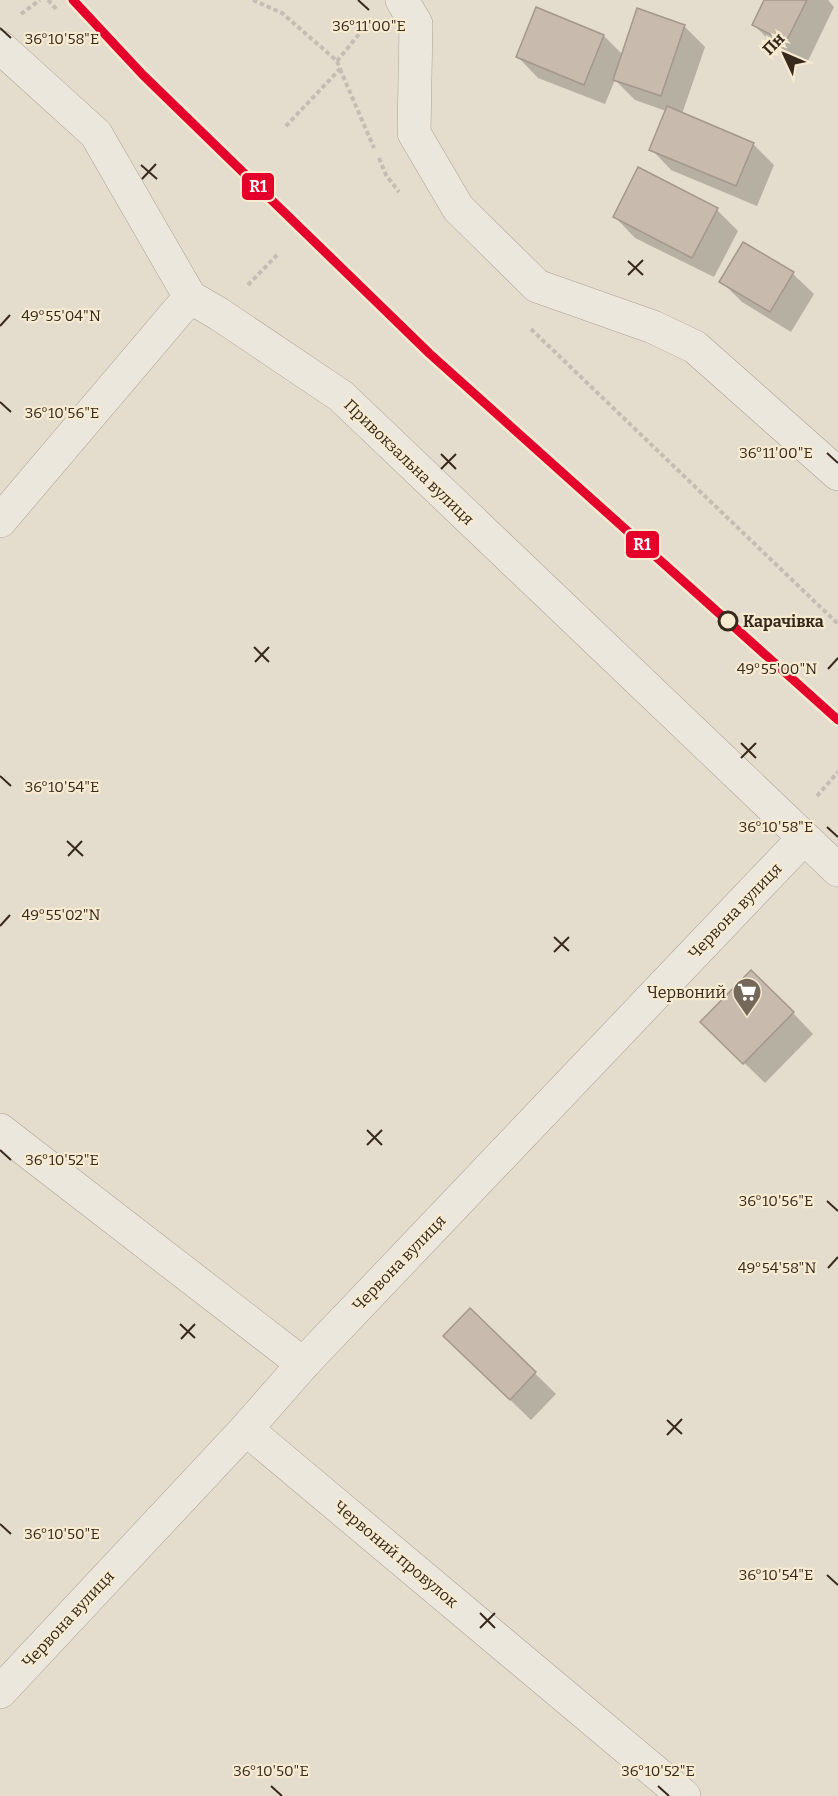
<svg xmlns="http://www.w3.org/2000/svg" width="838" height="1796" font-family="Bitter,serif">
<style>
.shadow{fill:#0003}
.building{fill:#c8baad;stroke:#a4978b;stroke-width:1.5}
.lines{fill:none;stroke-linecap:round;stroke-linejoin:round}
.street-casing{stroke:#a9a195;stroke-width:34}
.path{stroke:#c4bdb4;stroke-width:4;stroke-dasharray:4.5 3;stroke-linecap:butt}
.street{stroke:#ece7dd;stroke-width:33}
.rail-1-casing{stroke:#f6ead1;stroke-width:14}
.rail-1{stroke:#e4002b;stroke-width:9}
.ticks{fill:none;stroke:#38291d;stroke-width:2}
.stop-dot{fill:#f6ead1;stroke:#38291d;stroke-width:3}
.labels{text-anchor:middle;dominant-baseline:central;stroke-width:4.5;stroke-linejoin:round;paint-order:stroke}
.street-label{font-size:16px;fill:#38291d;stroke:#f6ead1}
.stop-label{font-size:16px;font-weight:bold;fill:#38291d;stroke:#f6ead1;text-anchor:start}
.poi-label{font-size:16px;fill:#38291d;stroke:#f6ead1;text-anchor:end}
.ticks-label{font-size:15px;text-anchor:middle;fill:#38291d;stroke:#f6ead1;stroke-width:4.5;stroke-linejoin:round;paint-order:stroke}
.line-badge{stroke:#f6ead1;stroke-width:2}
.badge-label{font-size:16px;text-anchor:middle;font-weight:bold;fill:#fff}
</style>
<rect width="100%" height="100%" fill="#e4dccc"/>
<g class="shadow">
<path d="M765,0H828L834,7L808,61L774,45L753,24Z"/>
<path d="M684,26L705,47L682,114L753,144L774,165L757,206L671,170L651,149L666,111L635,100L615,80L605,104L538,78L518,57L604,36L623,55Z"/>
<path d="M639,169L717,210L738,231L714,277L635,238L615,217Z"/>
<path d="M793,274L814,294L791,332L742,302L721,281Z"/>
<path d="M793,1013L813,1034L765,1083L702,1022Z"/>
<path d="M470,1310L556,1394L531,1420L466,1357Z"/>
</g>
<g class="building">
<path d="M764,0H807L786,42L752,25Z"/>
<path d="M536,7L604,35L584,85L516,57Z"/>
<path d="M637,8L685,25L661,96L613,80Z"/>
<path d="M667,106L754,143L736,186L649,150Z"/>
<path d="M638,167L718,208L692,258L613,217Z"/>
<path d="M743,242L794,272L770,312L719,282Z"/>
<path d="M751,970L794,1012L743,1064L700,1022Z"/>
<path d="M470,1308L536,1372L510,1400L443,1336Z"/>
</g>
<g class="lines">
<g class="street-casing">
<g id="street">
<path d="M402,0L416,24L414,133L458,208L537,286L653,327L695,347L838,474"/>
<path d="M0,47L96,134L190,297L219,314L341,396L838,870"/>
<path d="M0,521L190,297"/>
<path d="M0,1130L303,1364"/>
<path d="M246,1429L684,1796"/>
<path d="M0,1692L246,1429L303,1364L804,838"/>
</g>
</g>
<g class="path">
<path d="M48,0L58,11"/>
<path d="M253,0L282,13L337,61L340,69L284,128"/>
<path d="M21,14L40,0"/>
<path d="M337,61L369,22"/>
<path d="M340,69L374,148"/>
<path d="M379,158L386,175L399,192"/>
<path d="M248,285L277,255"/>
<path d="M531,329L838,624"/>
<path d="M817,796L838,772"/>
</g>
<use href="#street" class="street"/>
<g class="rail-1-casing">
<path id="rail-1" d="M73,0L143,75L430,354L838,720"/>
</g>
<use href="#rail-1" class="rail-1"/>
</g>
<path class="ticks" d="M358,0L369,10M0,28L11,38M141,165L157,179M142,179L156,164M628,261L643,275M628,275L643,260M0,326L10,315M0,402L11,412M827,453L838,463M441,454L456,469M441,469L456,454M254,647L269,662M255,662L269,647M828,669L838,658M741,743L756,758M741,758L756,743M0,776L11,786M827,827L838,837M67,841L83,856M68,856L82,841M0,926L10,915M554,937L569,951M554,952L569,937M367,1130L382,1145M367,1145L382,1130M0,1150L11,1160M827,1201L838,1211M828,1268L838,1257M180,1324L195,1338M181,1339L195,1324M667,1420L682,1434M667,1435L682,1419M0,1524L11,1534M827,1575L838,1585M480,1613L495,1628M480,1628L495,1613M271,1786L282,1796M658,1786L669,1796"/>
<defs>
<g id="supermarket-pin" transform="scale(1.5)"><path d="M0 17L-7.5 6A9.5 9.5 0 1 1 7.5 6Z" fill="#74685a" stroke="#f6ead1"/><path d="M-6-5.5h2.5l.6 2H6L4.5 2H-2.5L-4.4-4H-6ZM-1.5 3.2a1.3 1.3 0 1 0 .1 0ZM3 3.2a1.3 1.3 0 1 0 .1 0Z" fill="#fff"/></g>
</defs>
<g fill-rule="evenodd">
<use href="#supermarket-pin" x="747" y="992"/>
</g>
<circle class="stop-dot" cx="728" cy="621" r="9"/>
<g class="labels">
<g class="street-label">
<text transform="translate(409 462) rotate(44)">Привокзальна вулиця</text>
<text transform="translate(735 911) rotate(-46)">Червона вулиця</text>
<text transform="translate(399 1263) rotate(-46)">Червона вулиця</text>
<text transform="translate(396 1554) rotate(40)">Червоний провулок</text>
<text transform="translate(68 1619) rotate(-47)">Червона вулиця</text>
</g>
<g class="stop-label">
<text x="743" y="621">Карачівка</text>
</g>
<g class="poi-label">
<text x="726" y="992">Червоний</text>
</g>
</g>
<g class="ticks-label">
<text x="369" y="31">36°11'00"E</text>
<text x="62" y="44">36°10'58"E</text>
<text x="61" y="321">49°55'04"N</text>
<text x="62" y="418">36°10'56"E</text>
<text x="776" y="458">36°11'00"E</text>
<text x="777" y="674">49°55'00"N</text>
<text x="62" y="792">36°10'54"E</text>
<text x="776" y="832">36°10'58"E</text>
<text x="61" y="920">49°55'02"N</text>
<text x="62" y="1165">36°10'52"E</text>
<text x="776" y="1206">36°10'56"E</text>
<text x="777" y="1273">49°54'58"N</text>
<text x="62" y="1539">36°10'50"E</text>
<text x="776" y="1580">36°10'54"E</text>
<text x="271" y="1776">36°10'50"E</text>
<text x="658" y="1776">36°10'52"E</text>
</g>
<g class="line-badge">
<rect x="241" y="172" width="34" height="29" rx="6" fill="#e4002b"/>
<rect x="625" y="530" width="35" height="29" rx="6" fill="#e4002b"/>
</g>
<g class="badge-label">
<text x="258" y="192">R1</text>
<text x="642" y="550">R1</text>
</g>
<g transform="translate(784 54) rotate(314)" stroke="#f6ead1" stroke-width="4.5" paint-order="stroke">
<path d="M0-4.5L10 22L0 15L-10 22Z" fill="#38291d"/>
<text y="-9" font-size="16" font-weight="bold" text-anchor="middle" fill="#38291d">Пн</text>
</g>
</svg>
